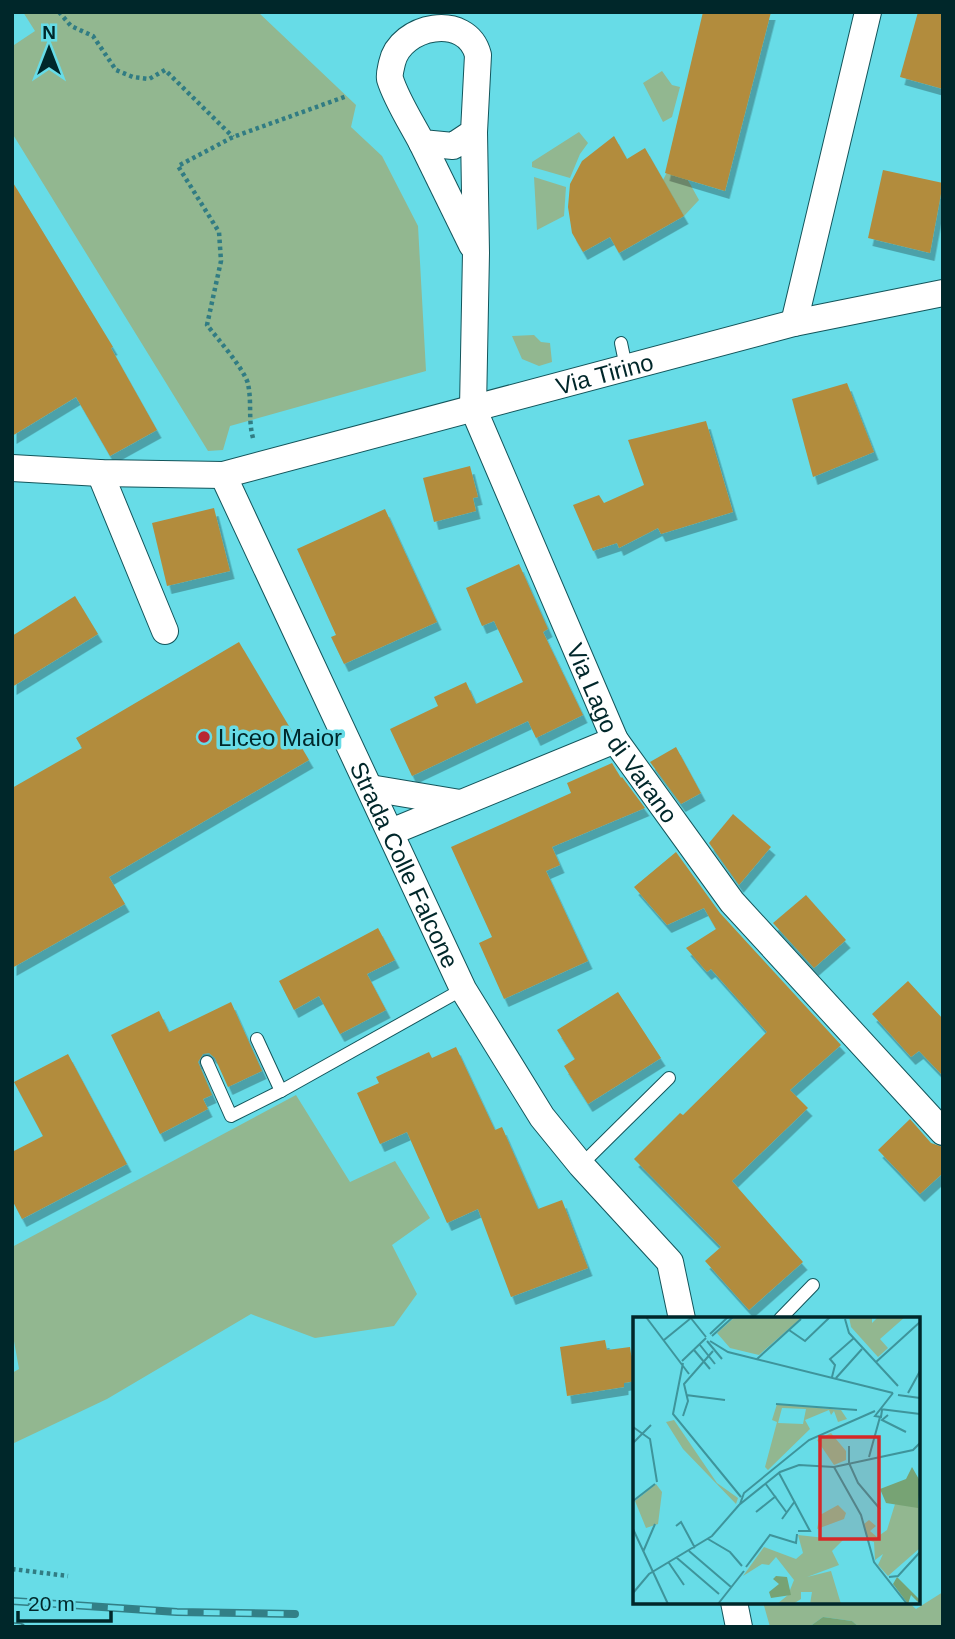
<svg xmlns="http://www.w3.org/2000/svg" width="955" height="1639" font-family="Arial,sans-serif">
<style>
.green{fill:#92b790}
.forest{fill:#77a374}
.building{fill:#b28c3e;filter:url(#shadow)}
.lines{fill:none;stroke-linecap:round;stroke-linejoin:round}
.service-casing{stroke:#13555b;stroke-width:14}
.minor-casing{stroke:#13555b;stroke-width:28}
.path{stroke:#317c83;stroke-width:4.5;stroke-dasharray:3.5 3.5;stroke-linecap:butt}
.service{stroke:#fff;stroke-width:12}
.minor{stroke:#fff;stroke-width:26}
.rail-casing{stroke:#327f86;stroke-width:8}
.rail{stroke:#67dce7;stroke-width:5;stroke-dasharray:16;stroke-linecap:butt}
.poi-dot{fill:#b82731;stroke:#67dce7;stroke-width:2.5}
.labels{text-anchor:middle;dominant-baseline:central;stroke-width:7;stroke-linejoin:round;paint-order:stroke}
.street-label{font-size:24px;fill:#00272a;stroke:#67dce7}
.poi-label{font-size:24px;fill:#00272a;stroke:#67dce7;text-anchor:start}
.inset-road{fill:none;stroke:#3e949b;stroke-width:2}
.view{fill:#d62828;fill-opacity:0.15;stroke:#d62828;stroke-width:3.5}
.inset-edge{fill:none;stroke:#00272a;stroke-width:3.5}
</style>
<defs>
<filter id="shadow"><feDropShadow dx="4.5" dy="8" stdDeviation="0" flood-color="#0004"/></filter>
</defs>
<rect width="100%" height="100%" fill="#67dce7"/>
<g class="green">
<path d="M23,12H258L356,105L351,127L382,156L418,226L426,371L230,426L223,450L208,451L12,133V42L14,45L35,31Z"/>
<path d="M662,71L672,85L680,87L672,117L663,122L643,83Z"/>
<path d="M579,132L588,143L580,154L570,178L532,167V162Z"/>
<path d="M675,157L699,200L684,216L663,180Z"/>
<path d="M534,177L566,187L564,216L537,230Z"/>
<path d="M534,335L541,342L550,343L552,362L539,366L522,359L512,336Z"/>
<path d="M296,1095L350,1182L395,1161L430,1218L392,1245L417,1294L394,1326L315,1338L251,1314L107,1399L12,1444V1373L19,1369L12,1330V1247Z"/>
<path d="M943,1592V1627H859L852,1621L823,1617L809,1627H770L763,1602H908L916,1609Z"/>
</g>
<path class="forest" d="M823,1617L852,1621L859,1627H809Z"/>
<g class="building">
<path d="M703,12H771L725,191L665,173Z"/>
<path d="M918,12H943V89L900,77Z"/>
<path d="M614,136L627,159L645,148L684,216L619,253L610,237L583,252L572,233L568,207L570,184L582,161Z"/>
<path d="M883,170L943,183L930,253L868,238Z"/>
<path d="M12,181L113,347L111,348L157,430L110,456L76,397L12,436Z"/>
<path d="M847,383L874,452L813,477L792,399Z"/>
<path d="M706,421L733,512L661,534L658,528L619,548L617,543L593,551L573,505L599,495L604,503L644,485L628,440Z"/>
<path d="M470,466L478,497L473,498L476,511L434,522L423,478Z"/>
<path d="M214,508L230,571L167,586L152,523Z"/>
<path d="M385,509L437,622L344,664L331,637L336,635L297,549Z"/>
<path d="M519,564L548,629L543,632L583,715L536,738L528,721L412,776L390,729L438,706L434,697L466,682L476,704L523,682L494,621L482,626L466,588Z"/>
<path d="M75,596L98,634L12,687V636Z"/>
<path d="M239,642L309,760L109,877L125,904L12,968V788L82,748L76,738Z"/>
<path d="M676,747L701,793L681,804L650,762Z"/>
<path d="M612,763L621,778L622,777L645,808L552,847L560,865L546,871L588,961L504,999L479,943L492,937L451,847L571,793L567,783Z"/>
<path d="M733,814L771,847L739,885L709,843Z"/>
<path d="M676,852L720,913L841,1045L790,1090L808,1108L732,1181L803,1262L749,1310L705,1261L721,1247L634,1159L680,1113L683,1115L767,1032L711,969L707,972L686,948L716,929L704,908L667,925L634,887Z"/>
<path d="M806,895L846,940L814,968L773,923Z"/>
<path d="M378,928L395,960L367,974L386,1010L340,1034L319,996L294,1010L279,981Z"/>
<path d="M908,981L943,1019V1076L919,1051L911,1057L872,1014Z"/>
<path d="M618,992L661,1058L588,1104L564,1066L575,1059L557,1030Z"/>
<path d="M231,1002L262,1071L228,1087L215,1058L209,1053L203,1054L198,1062L212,1095L203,1099L208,1109L160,1134L111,1035L159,1011L169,1032Z"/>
<path d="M456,1047L495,1130L502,1127L538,1209L562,1200L588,1268L511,1297L478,1209L447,1223L407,1132L380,1144L357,1093L379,1083L376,1077L429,1052L432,1058Z"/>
<path d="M68,1054L127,1164L22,1219L12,1200V1152L43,1136L14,1082Z"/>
<path d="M910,1119L931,1143L943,1147V1173L920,1194L878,1150Z"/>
<path d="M605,1340L607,1350L630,1347L635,1381L624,1383V1387L567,1396L560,1347Z"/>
</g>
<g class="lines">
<g class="service-casing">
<g id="service">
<path d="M621,343L626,367"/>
<path d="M257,1039L281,1091"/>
<path d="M207,1062L231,1116L281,1091L463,989"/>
<path d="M581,1165L669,1078"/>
<path d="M780,1319L813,1285"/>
</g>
</g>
<g class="minor-casing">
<g id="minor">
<path id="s1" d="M474,132L453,146L422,143C412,124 396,99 390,79C389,74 391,68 392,63C400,25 467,12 478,55L474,132L476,253L473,408L615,740L732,902L943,1132"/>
<path d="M422,143L472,245"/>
<path d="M794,323L868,12"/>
<path id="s2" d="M12,468L100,473L223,475L794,323L943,293"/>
<path d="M100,473L165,631"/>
<path id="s3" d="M223,475L463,989L542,1117L581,1165L670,1262L682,1319"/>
<path d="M370,788L460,803"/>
<path d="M391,832L615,740"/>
<path d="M734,1602L739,1627"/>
</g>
</g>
<g class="path">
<path d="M59,12L71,26L93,36L116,70L133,77L149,79L165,70L233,137"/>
<path d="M253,438C248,420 252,402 248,384C245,370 217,338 207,325L221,261L219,232L178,166L233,137L347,96"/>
<path d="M12,1569L68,1576"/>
</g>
<use href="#service" class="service"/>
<use href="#minor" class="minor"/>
<g class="rail-casing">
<g id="rail">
<path d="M12,1601L177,1612L295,1614"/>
<path d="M12,1626L21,1627"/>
</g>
</g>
<use href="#rail" class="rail"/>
</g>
<circle class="poi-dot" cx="204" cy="737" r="7"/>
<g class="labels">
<g class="street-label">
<text stroke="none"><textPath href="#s2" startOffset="606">Via Tirino</textPath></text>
<text stroke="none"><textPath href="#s1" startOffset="970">Via Lago di Varano</textPath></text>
<text stroke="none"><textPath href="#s3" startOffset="430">Strada Colle Falcone</textPath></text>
</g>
<g class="poi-label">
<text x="218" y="737">Liceo Maior</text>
</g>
</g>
<g transform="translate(633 1317)">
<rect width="287" height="287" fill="#67dce7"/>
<path d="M102,0H166L167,2L126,38L97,31L84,16ZM216,0H239V6L245,0H272L247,22L255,31L245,40L218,10ZM144,87L208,93L214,102L205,105L201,94L198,98L196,93L172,103L177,112L135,153L132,150L144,105L139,103ZM149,91L173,92L170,107L145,106ZM41,103L84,166L105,181L103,187L50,132L33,105ZM198,116L213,134V143L201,148L184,123ZM23,167L29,175L25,207L13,211L2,184ZM287,182V231L255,259L245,248L250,237L242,243L241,225L235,223L231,207L236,203L243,209L237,214L244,220L254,213L262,187L285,190ZM205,188L213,196L211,202L184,212L187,198ZM165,218L210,223L199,234L206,248L174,260L198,254L208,287H177L179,275H168V282L160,287H144L155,278L161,263L143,240L136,248L129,247L110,259L131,230L163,242L170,236Z" fill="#92b790" fill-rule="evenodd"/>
<path d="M279,150L287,164L285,191L253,186L247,172L273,162ZM143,259L154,260L158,278L138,281L136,275L146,267L140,262ZM264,260L287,283V287L278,278L275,287L260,267Z" fill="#77a374"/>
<path class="inset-road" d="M13,0L56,57M57,0L73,20M212,2L216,16L265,69M156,13L172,24L197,0M77,17L95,0M79,19L100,0M31,23L58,1M74,24L89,42M77,24L95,35L260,76M67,28L82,47M61,33L77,52M124,42L168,2M49,44L73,21M243,45L287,5M50,46L40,97L108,180M199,60L202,48L197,42L221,21M203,61L229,32M275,76L287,54M53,78L92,83M265,78L287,81M143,87L224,93M247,92L287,97M249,93L248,100L242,99L260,76M255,98L249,103L273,115M50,99L55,84L51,67L80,34M0,110L17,122L24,165M0,126L18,108M216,129V146L225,166L247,192M236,140L247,100M201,150L228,198L241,245L274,287M146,156L177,214H165M132,166L154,196M0,184L22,167M107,187L111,176L176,123L242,94M123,195L143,179M149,202L162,184M43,209L48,205L62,231M0,212L35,287M75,222L97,235L109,249M56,234L98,270M10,235L22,207M44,241L86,277M36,246L51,268M113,250L137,218L163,226L164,217M256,260L265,259L287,235M0,276L16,257L79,219L106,188L147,155L166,148L201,150L280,133L287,126M85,287L111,254"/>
<path class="view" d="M187,120H246V222H187Z"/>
<rect width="287" height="287" class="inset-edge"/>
</g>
<rect width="955" height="1639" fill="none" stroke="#00272a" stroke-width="28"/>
<g transform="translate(49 49)" stroke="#67dce7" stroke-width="5" paint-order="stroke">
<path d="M0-5L12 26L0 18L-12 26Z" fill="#00272a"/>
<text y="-10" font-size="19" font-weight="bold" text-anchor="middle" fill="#00272a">N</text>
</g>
<path d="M18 1611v10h93v-10" fill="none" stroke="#00272a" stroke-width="3.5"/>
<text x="28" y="1611" font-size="21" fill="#00272a" stroke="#67dce7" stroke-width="5" paint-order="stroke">20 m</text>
</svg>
